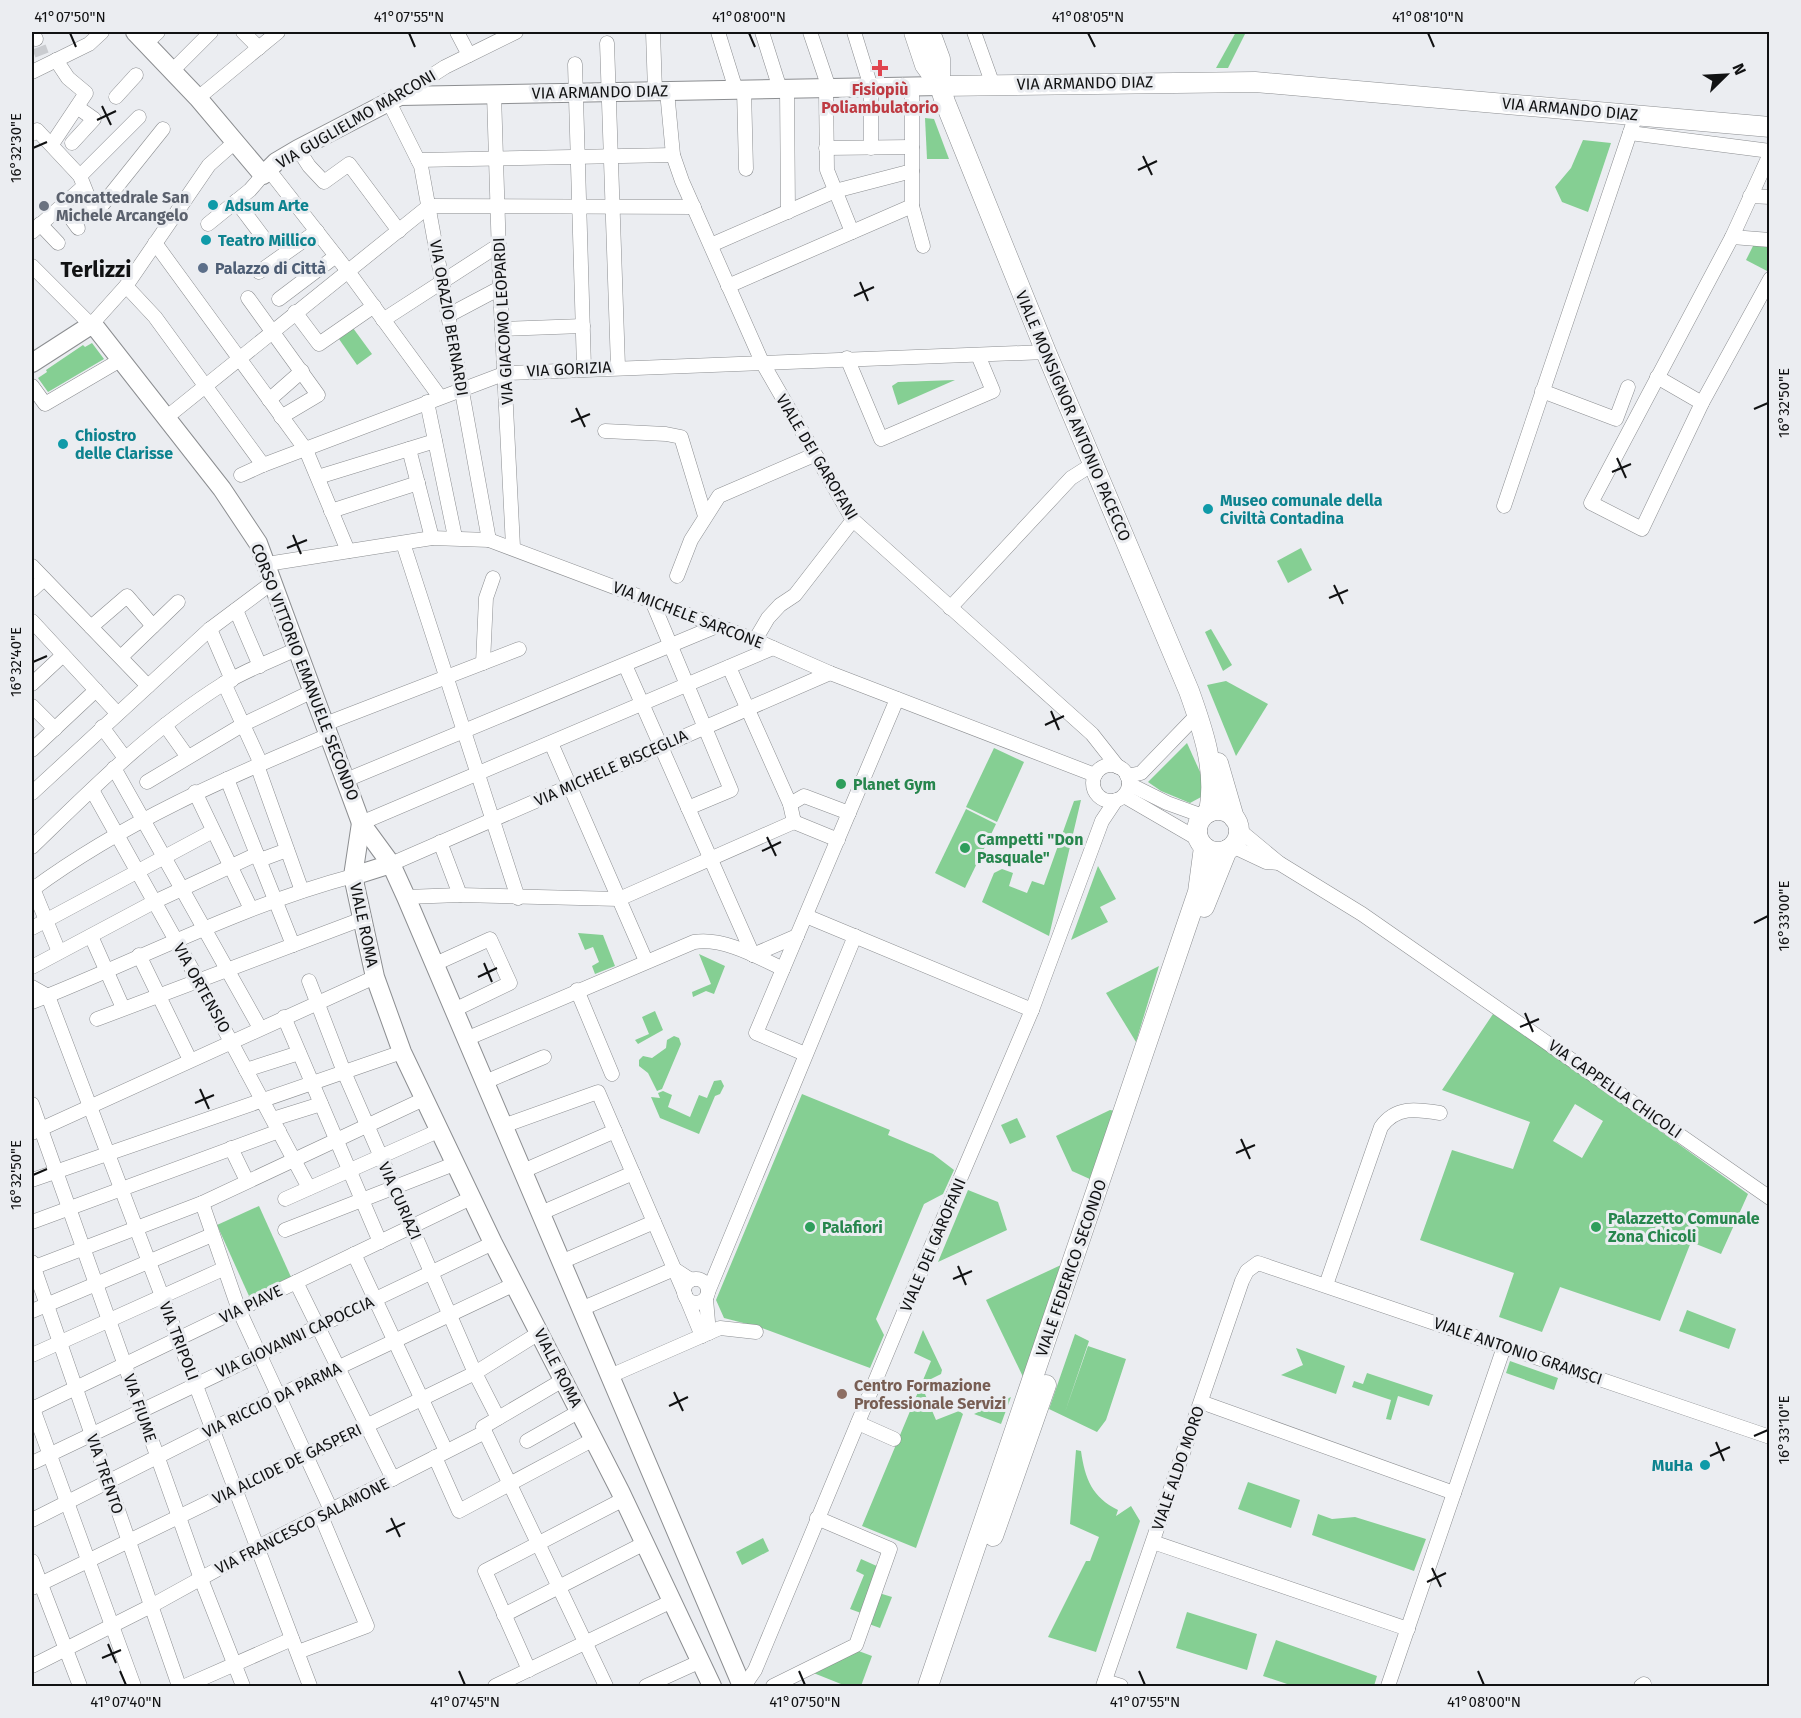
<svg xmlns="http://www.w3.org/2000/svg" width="1801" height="1718" font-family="'Fira Sans',sans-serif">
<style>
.green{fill:#85cf93;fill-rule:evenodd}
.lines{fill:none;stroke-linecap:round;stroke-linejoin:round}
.minor-tunnel{stroke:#caccd0;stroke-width:14;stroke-dasharray:14 7;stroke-linecap:butt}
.minor-casing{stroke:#8c8e91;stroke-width:15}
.tertiary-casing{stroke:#8c8e91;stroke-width:20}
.secondary-casing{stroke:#8c8e91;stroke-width:21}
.minor{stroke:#fff;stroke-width:14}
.tertiary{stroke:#fff;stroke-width:18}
.secondary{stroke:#fff;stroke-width:20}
.ticks{fill:none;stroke:#111213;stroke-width:2}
.health-dot{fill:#e0444e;stroke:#ebedf1;stroke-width:2}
.culture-dot{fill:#0f9aa8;stroke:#ebedf1;stroke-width:2}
.worship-dot{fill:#6b7280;stroke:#ebedf1;stroke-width:2}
.service-dot{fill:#5c6f8a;stroke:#ebedf1;stroke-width:2}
.leisure-dot{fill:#2e9e5b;stroke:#ebedf1;stroke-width:2}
.education-dot{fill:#8d6e63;stroke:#ebedf1;stroke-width:2}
.labels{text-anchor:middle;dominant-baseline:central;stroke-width:6;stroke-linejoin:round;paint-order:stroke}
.street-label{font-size:16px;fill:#111213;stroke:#ebedf1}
.health-label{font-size:16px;font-weight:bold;fill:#be3a42;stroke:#ebedf1}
.worship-label{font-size:16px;font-weight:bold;fill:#5b616d;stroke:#ebedf1;text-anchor:start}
.culture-label{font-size:16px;font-weight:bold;fill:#0d838f;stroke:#ebedf1;text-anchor:start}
.service-label{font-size:16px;font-weight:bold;fill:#4e5e75;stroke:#ebedf1;text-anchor:start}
.leisure-label{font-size:16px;font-weight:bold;fill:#27864d;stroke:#ebedf1;text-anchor:start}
.education-label{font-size:16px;font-weight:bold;fill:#785e54;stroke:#ebedf1;text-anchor:start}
.district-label{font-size:22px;font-weight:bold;fill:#111213;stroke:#ebedf1}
.neatline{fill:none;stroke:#111213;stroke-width:2}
.ticks-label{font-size:15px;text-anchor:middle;fill:#111213}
</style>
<rect width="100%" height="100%" fill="#ebedf1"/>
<g class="green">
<path d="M1236,32H1246L1228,68H1216Z"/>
<path d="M925,118L934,119L949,159H927Z"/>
<path d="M1583,140L1611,143L1588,212L1562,202L1555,187L1571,168Z"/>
<path d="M1754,244L1769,245V272L1746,260Z"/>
<path d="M353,328L372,354L357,365L339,339Z"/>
<path d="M92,343L104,359L48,392L38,378L47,372L46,370L83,345L85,347Z"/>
<path d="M955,380L898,405L892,386L898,382Z"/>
<path d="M1301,548L1312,570L1288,583L1277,561Z"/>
<path d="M1211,629L1232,665L1223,671L1205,632Z"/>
<path d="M1226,681L1268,704L1236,756L1207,685Z"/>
<path d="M1187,743L1205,783L1203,796L1190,803L1161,791L1148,782Z"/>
<path d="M994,748L1024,762L997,822L966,807Z"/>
<path d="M1081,800L1049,936L982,902L994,873L1002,869L1013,873L1009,886L1027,893L1032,881L1044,885L1074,801Z"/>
<path d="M966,809L996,824L965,888L935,873Z"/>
<path d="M1098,866L1116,899L1100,907L1108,922L1071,940Z"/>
<path d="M578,933L603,935L615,966L595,974L592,966L599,962L593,947L585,950Z"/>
<path d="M699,954L725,966L714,994L706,991L693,997L692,992L711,984Z"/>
<path d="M1159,966L1136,1042L1106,993Z"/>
<path d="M655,1011L663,1030L638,1044L635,1040L649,1034L642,1017Z"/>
<path d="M1493,1014L1563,1061L1748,1194L1721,1254L1691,1242L1660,1321L1560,1287L1542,1332L1499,1317L1514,1273L1420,1240L1452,1150L1513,1169L1530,1122L1442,1090ZM1575,1104L1603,1121L1582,1158L1553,1141Z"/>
<path d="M674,1036L679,1038L681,1044L662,1089L657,1091L648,1073L639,1066V1060L643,1056L652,1058L666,1048L667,1040Z"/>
<path d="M721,1080L724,1086L720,1094L715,1096L699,1134L660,1118L651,1097L660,1098L658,1093L663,1091L672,1095L668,1107L690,1117L699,1095L707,1098L714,1081Z"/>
<path d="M802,1094L890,1130L888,1135L933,1154L954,1170L943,1194L924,1204L876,1319L884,1335L870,1368L759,1327L724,1318L716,1300Z"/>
<path d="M1110,1110L1115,1111L1092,1180L1072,1171L1056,1136Z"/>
<path d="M1017,1118L1026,1137L1010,1144L1001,1125Z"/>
<path d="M968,1190L998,1202L1007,1230L938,1262Z"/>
<path d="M259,1206L291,1277L249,1296L217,1225Z"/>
<path d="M1061,1265L1024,1379L986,1300Z"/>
<path d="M1687,1310L1736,1329L1729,1349L1679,1331Z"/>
<path d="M923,1330L942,1370L941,1374L931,1379L925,1394L936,1420L959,1411L963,1414L916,1548L862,1526L931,1361L914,1353Z"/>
<path d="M1075,1334L1089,1341L1065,1412L1088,1346L1126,1359L1106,1420L1097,1432L1049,1409Z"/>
<path d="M1296,1348L1345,1366L1336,1394L1281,1375L1303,1365Z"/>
<path d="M1510,1361L1558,1378L1554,1390L1506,1373Z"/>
<path d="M1367,1373L1433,1395L1429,1406L1398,1396L1391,1420L1386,1419L1391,1400L1352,1387L1354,1381L1363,1384Z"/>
<path d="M1011,1397L1001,1424L974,1414Z"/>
<path d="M1076,1450L1081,1451C1085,1479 1092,1497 1118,1510L1116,1516L1131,1506L1140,1521L1096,1652L1048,1637L1086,1561H1090L1099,1537L1070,1524Z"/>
<path d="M1248,1482L1300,1500L1291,1528L1238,1509Z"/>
<path d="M1318,1514L1332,1519L1355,1517L1426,1539L1414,1571L1312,1535Z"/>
<path d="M763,1538L769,1551L742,1565L736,1552Z"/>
<path d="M861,1559L879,1567L861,1613L850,1609L864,1575L856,1571Z"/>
<path d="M879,1593L892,1597L880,1628L869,1624Z"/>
<path d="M1187,1612L1257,1634L1247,1670L1176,1648Z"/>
<path d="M1276,1640L1377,1676L1374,1686H1293L1263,1676Z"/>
<path d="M856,1650L872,1656L861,1686H846L811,1672Z"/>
</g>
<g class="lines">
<path class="minor-tunnel" d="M39,47L42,55"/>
<g class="minor-casing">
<g id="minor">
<path d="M32,32L36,39"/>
<path d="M243,32L259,48"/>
<path d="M457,32L469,55"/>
<path d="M653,32L655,91"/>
<path d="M718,32L736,90"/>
<path d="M762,32L780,89"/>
<path d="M810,32L829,88"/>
<path d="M854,32L871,87V148"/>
<path d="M974,32L993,85"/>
<path d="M146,43L158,32"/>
<path d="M607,43L618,367"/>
<path d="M575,64L584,368"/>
<path d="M172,71L211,32"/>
<path d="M32,72L89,44L102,32"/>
<path d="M912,87V206L923,246"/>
<path d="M826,88L827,170L852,232"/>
<path d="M787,89L788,212"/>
<path d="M744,90L746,169"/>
<path d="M667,91L673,155L682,181L762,362L853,520L1092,734L1118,767"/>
<path d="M494,94L500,288L513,547"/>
<path d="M400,96L445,67L516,32"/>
<path d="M116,97L136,75"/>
<path d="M198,98L278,32"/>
<path d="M389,102L421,166L489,540"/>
<path d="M1630,133L1770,151"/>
<path d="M32,134L37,130L80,176L95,214L163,129"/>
<path d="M72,143L94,119L77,107"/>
<path d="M52,144L86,93L68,78L56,60"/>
<path d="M826,148L912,147"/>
<path d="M298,149L309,166L324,182L349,164L399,231"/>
<path d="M1770,154L1732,237L1591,503L1642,529L1702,403L1770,279"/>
<path d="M418,160L673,155"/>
<path d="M268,169L347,270L440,397"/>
<path d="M80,176L139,117"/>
<path d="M1750,196L1770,197"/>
<path d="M236,201L263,237"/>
<path d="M62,206L78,228"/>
<path d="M40,224L58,243"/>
<path d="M208,224L250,190L263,175"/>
<path d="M32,232L83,187"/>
<path d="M1732,237L1770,240"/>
<path d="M155,243L306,450L348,551"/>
<path d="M711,245L835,191L912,171"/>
<path d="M32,266L91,325L126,286L209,165L235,142"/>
<path d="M259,272L317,231"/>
<path d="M126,286L155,317L263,465"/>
<path d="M728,286L912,206"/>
<path d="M248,298L318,395L281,417"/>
<path d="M279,299L336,256"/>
<path d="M295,312L319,344L374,306"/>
<path d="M449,315L500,288"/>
<path d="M383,320L499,245"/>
<path d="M502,329L583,326"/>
<path d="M847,358L881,439L993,391L978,355"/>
<path d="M1657,377L1702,403"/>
<path d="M32,386L45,404L122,359"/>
<path d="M1542,391L1616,419L1628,387"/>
<path d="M269,400L302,371"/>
<path d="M427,402L455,537"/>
<path d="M167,417L429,206L694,207"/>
<path d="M605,431L666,434L681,437L705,516"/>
<path d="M409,449L432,538"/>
<path d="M241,475L263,465L506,373L1046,352"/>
<path d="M318,477L435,441"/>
<path d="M1504,506L1636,115"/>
<path d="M331,511L418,483"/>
<path d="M403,543L518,898"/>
<path d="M267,564L432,538L489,540L755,640L830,673L1095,775"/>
<path d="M32,566L148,686"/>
<path d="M677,576L691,540L719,496L814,455"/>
<path d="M32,590L44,579"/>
<path d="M652,601L731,790L688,808"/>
<path d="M950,608L1071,478L1093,464"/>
<path d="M236,610L260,666"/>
<path d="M32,621L117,713"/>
<path d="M91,627L127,596L153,626"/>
<path d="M210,629L232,680"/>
<path d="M755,640L768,618L780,605L795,595L853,520"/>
<path d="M121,657L178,602"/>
<path d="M483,663L486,598L493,578"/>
<path d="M625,665L753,955"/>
<path d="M224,683L261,764"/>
<path d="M32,684L63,655"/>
<path d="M32,706L55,729"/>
<path d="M325,724L519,649"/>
<path d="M165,725L187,756"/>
<path d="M102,727L125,758"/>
<path d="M551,743L646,961"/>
<path d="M32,750L96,690"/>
<path d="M257,765L302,891"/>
<circle cx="1111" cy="783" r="18"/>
<path d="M114,768L260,1028"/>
<path d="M1127,776L1141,773L1197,715"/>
<path d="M227,779L293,945"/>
<path d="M346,780L717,626"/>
<path d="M147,782L244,724L313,691"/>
<path d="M1129,784L1167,803L1203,816"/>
<path d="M92,790L198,980L309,1188"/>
<path d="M195,792L251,909"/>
<path d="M32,793L210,629L273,582"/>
<path d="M1124,796L1198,839"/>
<path d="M790,804L804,796L849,813"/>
<path d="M794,822L838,840"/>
<path d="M361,823L773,648"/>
<path d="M1238,829L1279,863L1362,914L1770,1198"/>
<path d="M440,842L460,895"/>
<path d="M1232,846L1266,862L1279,863"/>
<path d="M32,847C92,789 151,729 223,684C246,670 273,660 297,649"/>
<path d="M260,860L287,850"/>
<path d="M391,864L830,673"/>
<path d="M32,886L59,952"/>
<path d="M33,889C124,822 226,778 329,735"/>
<path d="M406,897L460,895L619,899L794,822L790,804L729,667"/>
<path d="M806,916L1032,1010"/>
<path d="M32,928L213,831"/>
<path d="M91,936L123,1008"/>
<path d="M139,955L190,1060"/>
<path d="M753,955L797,936"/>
<path d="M435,964L490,939L510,983L454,1010"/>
<path d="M32,967L154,902L257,854"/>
<path d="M309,981L344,1072L475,1373L498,1418"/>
<path d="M32,987L48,996"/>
<path d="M577,990L612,1074"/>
<path d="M48,996L310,1686"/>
<path d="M32,1002C139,960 240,906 353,876"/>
<path d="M284,1017L380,1242"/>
<path d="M97,1019L362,919"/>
<path d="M466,1039L694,942C723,937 758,957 783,969"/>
<path d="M805,1054L756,1033L897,699"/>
<path d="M246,1070L299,1053"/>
<path d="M485,1082L544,1057"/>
<path d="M32,1104L201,1579L243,1686"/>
<path d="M273,1119L321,1104"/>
<path d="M503,1126L598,1092L685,1294"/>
<path d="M32,1133L375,977"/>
<path d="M231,1148L247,1181"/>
<path d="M523,1171L615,1131"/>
<path d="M32,1180L402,1052"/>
<path d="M285,1199L438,1131"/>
<path d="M202,1203L239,1310L331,1510"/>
<path d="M541,1213L633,1173"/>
<path d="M32,1222L279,1131"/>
<path d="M285,1230L454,1164"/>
<path d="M354,1254L446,1451"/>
<path d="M32,1262L179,1686"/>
<path d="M561,1262L654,1222"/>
<path d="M32,1268L202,1203L424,1099"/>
<circle cx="696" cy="1291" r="12"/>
<path d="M296,1282L393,1479"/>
<path d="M1326,1285L1381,1127C1396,1106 1416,1109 1440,1113"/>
<path d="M708,1292L855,936"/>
<path d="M686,1297L702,1336"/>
<path d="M706,1299L709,1333"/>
<path d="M581,1309L674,1269L691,1280"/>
<path d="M32,1311L212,1235"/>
<path d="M32,1355L223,1269"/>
<path d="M610,1376L720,1328L756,1332"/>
<path d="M1201,1402L1454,1493"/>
<path d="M32,1406L134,1686"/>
<path d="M32,1409L471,1198"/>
<path d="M858,1423L894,1439"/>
<path d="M485,1432L606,1686"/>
<path d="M527,1441L580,1411"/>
<path d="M435,1457L459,1511L594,1439"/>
<path d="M32,1463L493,1243"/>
<path d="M32,1520L278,1396L515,1284"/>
<path d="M1153,1542L1408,1629"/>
<path d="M32,1561L80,1686"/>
<path d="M32,1588L475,1373L539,1333"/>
<path d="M504,1615L645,1543"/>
<path d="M298,1652L367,1626L321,1516"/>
<path d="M32,1666L151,1606L258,1547L485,1432L483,1427L563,1380"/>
<path d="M529,1670L485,1571L624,1499"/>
<path d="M1105,1681L1121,1686"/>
<path d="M185,1686L292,1639"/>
<path d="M495,1686L672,1601"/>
<path d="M646,1686L701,1661"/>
<path d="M744,1686L755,1670L926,1259L1032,1010L1102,821L1116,800"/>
<path d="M773,1686L856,1645L890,1549L817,1518"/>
<path d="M1103,1686L1242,1281L1247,1271L1258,1263L1770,1437"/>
<path d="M1388,1686L1504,1347"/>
<path d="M1641,1686L1644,1684"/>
</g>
</g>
<g class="tertiary-casing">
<g id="tertiary">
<path d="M135,32L198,98L263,175L276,162L298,149L400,96L940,86"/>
<path d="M32,363L91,325L96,328L222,489L258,543L361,823L391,864L406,897L742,1686"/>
<path d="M361,823L353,876L375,977L402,1052L493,1243L620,1491L712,1686"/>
<path d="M353,876L391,864"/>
</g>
</g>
<g class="secondary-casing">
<g id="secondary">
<path d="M914,32L925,65L940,86"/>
<path d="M930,32L940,59V86L945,102L1046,352L1189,691C1203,730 1217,770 1209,812"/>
<path d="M940,86L1255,82L1770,127"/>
<path d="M1218,763L1234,818"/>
<circle cx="1218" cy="831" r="21"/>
<path d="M1204,907L1227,850"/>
<path d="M993,1536L1046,1385"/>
<path d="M928,1686L1198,892L1204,847"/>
</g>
</g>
<use href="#minor" class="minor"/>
<use href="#tertiary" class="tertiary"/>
<use href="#secondary" class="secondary"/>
</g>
<path class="ticks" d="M70,33L76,47M409,33L415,47M749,33L755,47M1088,33L1095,47M1428,33L1434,47M102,106L111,125M97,120L116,111M33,148L47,142M1143,156L1152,175M1138,170L1157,161M860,282L868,301M854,296L874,287M576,408L585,427M1754,409L1768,403M571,422L590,414M1617,458L1626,478M1612,472L1631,464M293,535L301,554M287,548L307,540M1334,585L1343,604M1329,598L1348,590M33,662L47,656M1051,711L1059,730M1045,725L1064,716M767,837L776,856M762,851L781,842M1754,923L1768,916M484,963L492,982M478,977L497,968M1525,1013L1533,1032M1520,1027L1539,1019M200,1089L209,1109M195,1103L214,1095M1241,1139L1250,1159M1236,1153L1255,1145M33,1175L47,1169M958,1266L966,1285M953,1279L972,1271M674,1392L683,1411M669,1406L688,1397M1754,1436L1768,1430M1716,1442L1724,1461M1710,1456L1730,1447M391,1518L400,1537M386,1532L405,1523M1432,1568L1441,1587M1427,1582L1446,1573M108,1644L116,1663M102,1658L121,1650M120,1671L126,1685M459,1671L465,1685M799,1671L805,1685M1139,1671L1145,1685M1478,1671L1484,1685"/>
<path class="health-dot" d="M877 59h6v6h6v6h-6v6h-6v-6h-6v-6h6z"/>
<g class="culture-dot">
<circle cx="213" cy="205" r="6"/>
<circle cx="206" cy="240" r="6"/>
<circle cx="63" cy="444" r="6"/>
<circle cx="1208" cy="509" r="6"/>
<circle cx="1705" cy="1465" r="6"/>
</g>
<circle class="worship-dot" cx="44" cy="206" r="6"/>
<circle class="service-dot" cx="203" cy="268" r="6"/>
<g class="leisure-dot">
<circle cx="841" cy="784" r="6"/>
<circle cx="965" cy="848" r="6"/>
<circle cx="810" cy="1227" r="6"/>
<circle cx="1596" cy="1227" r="6"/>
</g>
<circle class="education-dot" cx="842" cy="1394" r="6"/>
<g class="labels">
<g class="street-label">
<text transform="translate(1085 83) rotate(-1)">VIA ARMANDO DIAZ</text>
<text transform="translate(600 92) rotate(-1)">VIA ARMANDO DIAZ</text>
<text transform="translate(1570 109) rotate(5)">VIA ARMANDO DIAZ</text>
<text transform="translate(356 119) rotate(-30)">VIA GUGLIELMO MARCONI</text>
<text transform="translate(449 318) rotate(80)">VIA ORAZIO BERNARDI</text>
<text transform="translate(503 321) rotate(-93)">VIA GIACOMO LEOPARDI</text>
<text transform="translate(569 369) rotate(-3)">VIA GORIZIA</text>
<text transform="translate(1073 416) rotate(67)">VIALE MONSIGNOR ANTONIO PACECCO</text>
<text transform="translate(817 457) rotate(59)">VIALE DEI GAROFANI</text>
<text transform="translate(688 615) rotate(21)">VIA MICHELE SARCONE</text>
<text transform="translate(305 672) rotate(69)">CORSO VITTORIO EMANUELE SECONDO</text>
<text transform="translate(611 768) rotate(-24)">VIA MICHELE BISCEGLIA</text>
<text transform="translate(364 925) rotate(78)">VIALE ROMA</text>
<text transform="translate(202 988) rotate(61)">VIA ORTENSIO</text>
<text transform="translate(1615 1089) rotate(35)">VIA CAPPELLA CHICOLI</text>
<text transform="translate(400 1201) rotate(66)">VIA CURIAZI</text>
<text transform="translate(933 1245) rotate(-67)">VIALE DEI GAROFANI</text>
<text transform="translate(1071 1268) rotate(-71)">VIALE FEDERICO SECONDO</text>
<text transform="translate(251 1304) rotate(-26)">VIA PIAVE</text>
<text transform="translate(295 1337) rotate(-25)">VIA GIOVANNI CAPOCCIA</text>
<text transform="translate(179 1341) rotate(69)">VIA TRIPOLI</text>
<text transform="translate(1518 1351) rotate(19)">VIALE ANTONIO GRAMSCI</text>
<text transform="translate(558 1368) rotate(63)">VIALE ROMA</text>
<text transform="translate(272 1400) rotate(-26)">VIA RICCIO DA PARMA</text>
<text transform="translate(140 1408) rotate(71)">VIA FIUME</text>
<text transform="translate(287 1464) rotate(-26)">VIA ALCIDE DE GASPERI</text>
<text transform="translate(1178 1468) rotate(-71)">VIALE ALDO MORO</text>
<text transform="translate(105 1474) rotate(71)">VIA TRENTO</text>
<text transform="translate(302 1526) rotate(-27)">VIA FRANCESCO SALAMONE</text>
</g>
<g class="health-label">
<text x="880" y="89">Fisiopiù<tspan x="880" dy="18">Poliambulatorio</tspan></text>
</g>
<g class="worship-label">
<text x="56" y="197">Concattedrale San<tspan x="56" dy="18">Michele Arcangelo</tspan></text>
</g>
<g class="culture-label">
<text x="225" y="205">Adsum Arte</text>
<text x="218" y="240">Teatro Millico</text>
<text x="75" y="435">Chiostro<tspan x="75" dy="18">delle Clarisse</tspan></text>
<text x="1220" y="500">Museo comunale della<tspan x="1220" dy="18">Civiltà Contadina</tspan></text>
<text x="1693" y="1465" text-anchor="end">MuHa</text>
</g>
<g class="service-label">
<text x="215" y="268">Palazzo di Città</text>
</g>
<g class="leisure-label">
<text x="853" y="784">Planet Gym</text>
<text x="977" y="839">Campetti "Don<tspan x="977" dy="18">Pasquale"</tspan></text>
<text x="1608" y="1218">Palazzetto Comunale<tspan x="1608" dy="18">Zona Chicoli</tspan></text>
<text x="822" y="1227">Palafiori</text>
</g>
<g class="education-label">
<text x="854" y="1385">Centro Formazione<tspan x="854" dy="18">Professionale Servizi</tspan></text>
</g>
<g class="district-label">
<text x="96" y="269">Terlizzi</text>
</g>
</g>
<rect width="1801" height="1718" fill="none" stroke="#ebedf1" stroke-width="66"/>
<g transform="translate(1726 75) rotate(66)" stroke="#ebedf1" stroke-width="4.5" paint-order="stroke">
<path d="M0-4.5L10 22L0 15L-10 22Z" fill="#111213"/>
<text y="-9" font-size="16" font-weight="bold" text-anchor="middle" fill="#111213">N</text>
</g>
<rect x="33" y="33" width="1735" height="1652" class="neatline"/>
<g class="ticks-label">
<text x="70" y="22">41°07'50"N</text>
<text x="409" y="22">41°07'55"N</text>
<text x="749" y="22">41°08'00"N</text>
<text x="1088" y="22">41°08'05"N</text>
<text x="1428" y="22">41°08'10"N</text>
<text transform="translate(16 148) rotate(-90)" y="5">16°32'30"E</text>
<text transform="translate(1784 403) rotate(-90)" y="5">16°32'50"E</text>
<text transform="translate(16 662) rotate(-90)" y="5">16°32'40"E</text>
<text transform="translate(1784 916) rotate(-90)" y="5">16°33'00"E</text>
<text transform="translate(16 1175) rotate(-90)" y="5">16°32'50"E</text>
<text transform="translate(1784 1430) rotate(-90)" y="5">16°33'10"E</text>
<text x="126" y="1707">41°07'40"N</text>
<text x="465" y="1707">41°07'45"N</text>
<text x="805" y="1707">41°07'50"N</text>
<text x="1145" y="1707">41°07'55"N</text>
<text x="1484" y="1707">41°08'00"N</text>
</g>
</svg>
